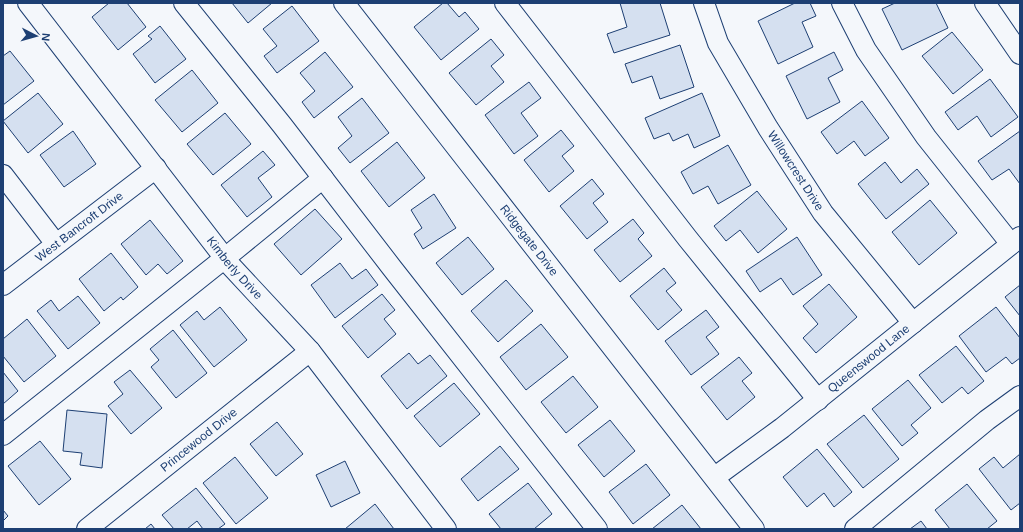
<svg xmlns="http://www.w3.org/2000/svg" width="1023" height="532" font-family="Arial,sans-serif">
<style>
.building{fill:#d5e0f0;stroke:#1d3f73}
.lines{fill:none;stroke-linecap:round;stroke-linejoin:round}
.minor-casing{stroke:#1d3f73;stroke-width:22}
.minor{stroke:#f4f7fb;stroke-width:20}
.labels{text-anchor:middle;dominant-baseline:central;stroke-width:3;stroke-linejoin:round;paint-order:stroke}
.street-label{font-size:12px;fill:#1d3f73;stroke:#f4f7fb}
</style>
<rect width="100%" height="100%" fill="#f4f7fb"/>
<g class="building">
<path d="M109,3H127L146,27L118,50L92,17Z"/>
<path d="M232,3H272L248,23Z"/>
<path d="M443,3H447L459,17L465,12L479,29L441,60L414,27Z"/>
<path d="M620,3H660L670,35L614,53L607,34L627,27Z"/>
<path d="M795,3H810L816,16L802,22L813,47L778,64L758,21Z"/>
<path d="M895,3H936L948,28L902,50L882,9Z"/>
<path d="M292,6L319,41L277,73L264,56L277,46L263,29Z"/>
<path d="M160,26L186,59L155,83L133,54L152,39L148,36Z"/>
<path d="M952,32L983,70L953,94L922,56Z"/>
<path d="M491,39L504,55L491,66L504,82L476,105L449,73Z"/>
<path d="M680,45L694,87L660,99L652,76L632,83L625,64Z"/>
<path d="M10,51L34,81L3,105V56Z"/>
<path d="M325,52L353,87L314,118L302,102L315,91L300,73Z"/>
<path d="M834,52L843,70L828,78L840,102L807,119L786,76Z"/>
<path d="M192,70L218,103L182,132L155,100Z"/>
<path d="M990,79L1018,117L991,137L977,116L958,130L945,112Z"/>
<path d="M529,82L541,98L521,113L538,136L514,154L485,115Z"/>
<path d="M38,93L63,124L28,153L3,121Z"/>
<path d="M702,93L720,136L694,148L688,134L673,141L669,133L654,139L645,118Z"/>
<path d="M362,98L389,133L350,163L338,148L352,136L338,117Z"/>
<path d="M862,101L889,138L865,156L854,141L837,154L821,132Z"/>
<path d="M225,113L251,144L213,175L187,144Z"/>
<path d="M561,130L574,146L562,156L574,171L549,192L524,160Z"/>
<path d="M73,131L96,164L64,187L40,155Z"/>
<path d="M1020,131V184L1009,169L992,180L978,161Z"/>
<path d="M397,142L425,178L389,207L361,171Z"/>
<path d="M728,145L751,185L718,204L708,186L693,194L681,172Z"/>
<path d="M263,151L275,165L258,178L272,197L247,217L221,185Z"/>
<path d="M885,162L901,183L917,169L929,184L886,219L858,184Z"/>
<path d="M592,179L604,194L593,203L608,222L587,239L560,206Z"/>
<path d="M757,191L787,229L758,253L740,230L726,241L714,226Z"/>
<path d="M434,194L456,228L423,249L414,234L422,228L411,210Z"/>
<path d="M930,200L957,233L919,265L892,232Z"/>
<path d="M315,209L342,239L301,275L274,244Z"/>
<path d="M633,219L644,233L638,239L652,256L620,282L594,250Z"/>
<path d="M150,220L183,261L167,274L158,264L146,275L121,244Z"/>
<path d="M468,237L494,269L462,295L436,263Z"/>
<path d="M797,237L822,275L793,295L781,278L760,292L746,271Z"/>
<path d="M111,253L138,287L123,300L121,297L104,311L79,279Z"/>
<path d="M340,263L352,279L366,269L378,285L335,318L311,285Z"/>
<path d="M664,268L676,283L666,291L682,310L658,330L630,296Z"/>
<path d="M506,280L533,311L498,342L471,311Z"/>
<path d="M829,284L857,317L816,353L803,338L818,324L803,306Z"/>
<path d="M1020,285V316L1005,297Z"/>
<path d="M382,294L395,310L384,319L396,334L368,358L342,326Z"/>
<path d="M78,296L100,323L68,349L37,311L51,300L59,311Z"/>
<path d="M220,307L247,340L214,367L180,325L197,311L204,320Z"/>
<path d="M996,307L1020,338V358L1012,364L1006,357L986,372L959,336Z"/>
<path d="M706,310L719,327L706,337L719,354L691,375L665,341Z"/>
<path d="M27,319L56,356L24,382L3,356V339Z"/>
<path d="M541,324L568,357L526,390L500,357Z"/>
<path d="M173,330L207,373L176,398L151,367L159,360L150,349Z"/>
<path d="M956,346L984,381L968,394L962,387L942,403L919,375Z"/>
<path d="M409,353L418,364L430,355L447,376L407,409L381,376Z"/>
<path d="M739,357L752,373L742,381L755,397L727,420L701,387Z"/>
<path d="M130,370L162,408L131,434L108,406L123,394L114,382Z"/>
<path d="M3,372L18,391L3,404Z"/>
<path d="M573,376L598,407L566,433L541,402Z"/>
<path d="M908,380L931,408L911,425L918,433L902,446L872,409Z"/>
<path d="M454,383L480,414L440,447L414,416Z"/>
<path d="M67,410L107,414L102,468L80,465L82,453L63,451Z"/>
<path d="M864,415L899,459L863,488L827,444Z"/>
<path d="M610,420L635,451L604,477L578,445Z"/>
<path d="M277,422L303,454L276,476L250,444Z"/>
<path d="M40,441L71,479L39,505L8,466Z"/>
<path d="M500,446L519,469L478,501L461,479Z"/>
<path d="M817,449L852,492L834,507L824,493L807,507L783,477Z"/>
<path d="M1020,454V503L1011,510L979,469L994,457L1003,468Z"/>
<path d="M235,457L268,498L236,524L203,483Z"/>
<path d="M345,461L360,493L331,507L316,475Z"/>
<path d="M646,464L670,495L633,524L609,492Z"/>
<path d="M528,483L552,514L534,529H501L489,514Z"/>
<path d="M967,484L997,521L987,529H950L935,510Z"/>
<path d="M196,488L225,524L218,529H203L197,521L187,529H174L162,515Z"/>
<path d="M375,504L394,529H345Z"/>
<path d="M682,505L701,529H652Z"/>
<path d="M3,510L8,516L3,521Z"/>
<path d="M921,521L927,529H910Z"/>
<path d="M151,524L155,529H145Z"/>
</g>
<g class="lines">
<g class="minor-casing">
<g id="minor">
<path id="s1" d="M28,3L230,265L310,351L446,529"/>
<path d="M184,3L282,125L392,268L597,529"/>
<path id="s2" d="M344,3L754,529"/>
<path d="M505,3L688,239L818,400"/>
<path id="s3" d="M704,3L718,43L768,128L823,213L913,323"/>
<path d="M842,3L866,50L926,137L1011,244"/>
<path d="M985,3L1020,54"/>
<path d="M3,175L56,244"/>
<path id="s4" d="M3,285L156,168"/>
<path d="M3,435L225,258L323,178"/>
<path id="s5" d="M715,477L782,428L1020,237"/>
<path id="s6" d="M87,529L310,351"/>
<path d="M855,529L987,420L1020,396"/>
</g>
</g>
<use href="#minor" class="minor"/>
</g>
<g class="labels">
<g class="street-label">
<text stroke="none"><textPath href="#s3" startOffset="192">Willowcrest Drive</textPath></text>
<text stroke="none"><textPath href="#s4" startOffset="96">West Bancroft Drive</textPath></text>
<text stroke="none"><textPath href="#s2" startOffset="301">Ridgegate Drive</textPath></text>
<text stroke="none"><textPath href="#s1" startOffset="336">Kimberly Drive</textPath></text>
<text stroke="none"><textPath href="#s5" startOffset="194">Queenswood Lane</textPath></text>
<text stroke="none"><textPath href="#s6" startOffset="143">Princewood Drive</textPath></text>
</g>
</g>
<rect width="1023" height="532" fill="none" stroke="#1d3f73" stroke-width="8"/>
<g transform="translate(36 36) rotate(96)" stroke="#f4f7fb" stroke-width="3" paint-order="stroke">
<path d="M0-3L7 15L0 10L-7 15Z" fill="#1d3f73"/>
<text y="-6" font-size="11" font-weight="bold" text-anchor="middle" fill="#1d3f73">N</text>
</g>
</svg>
